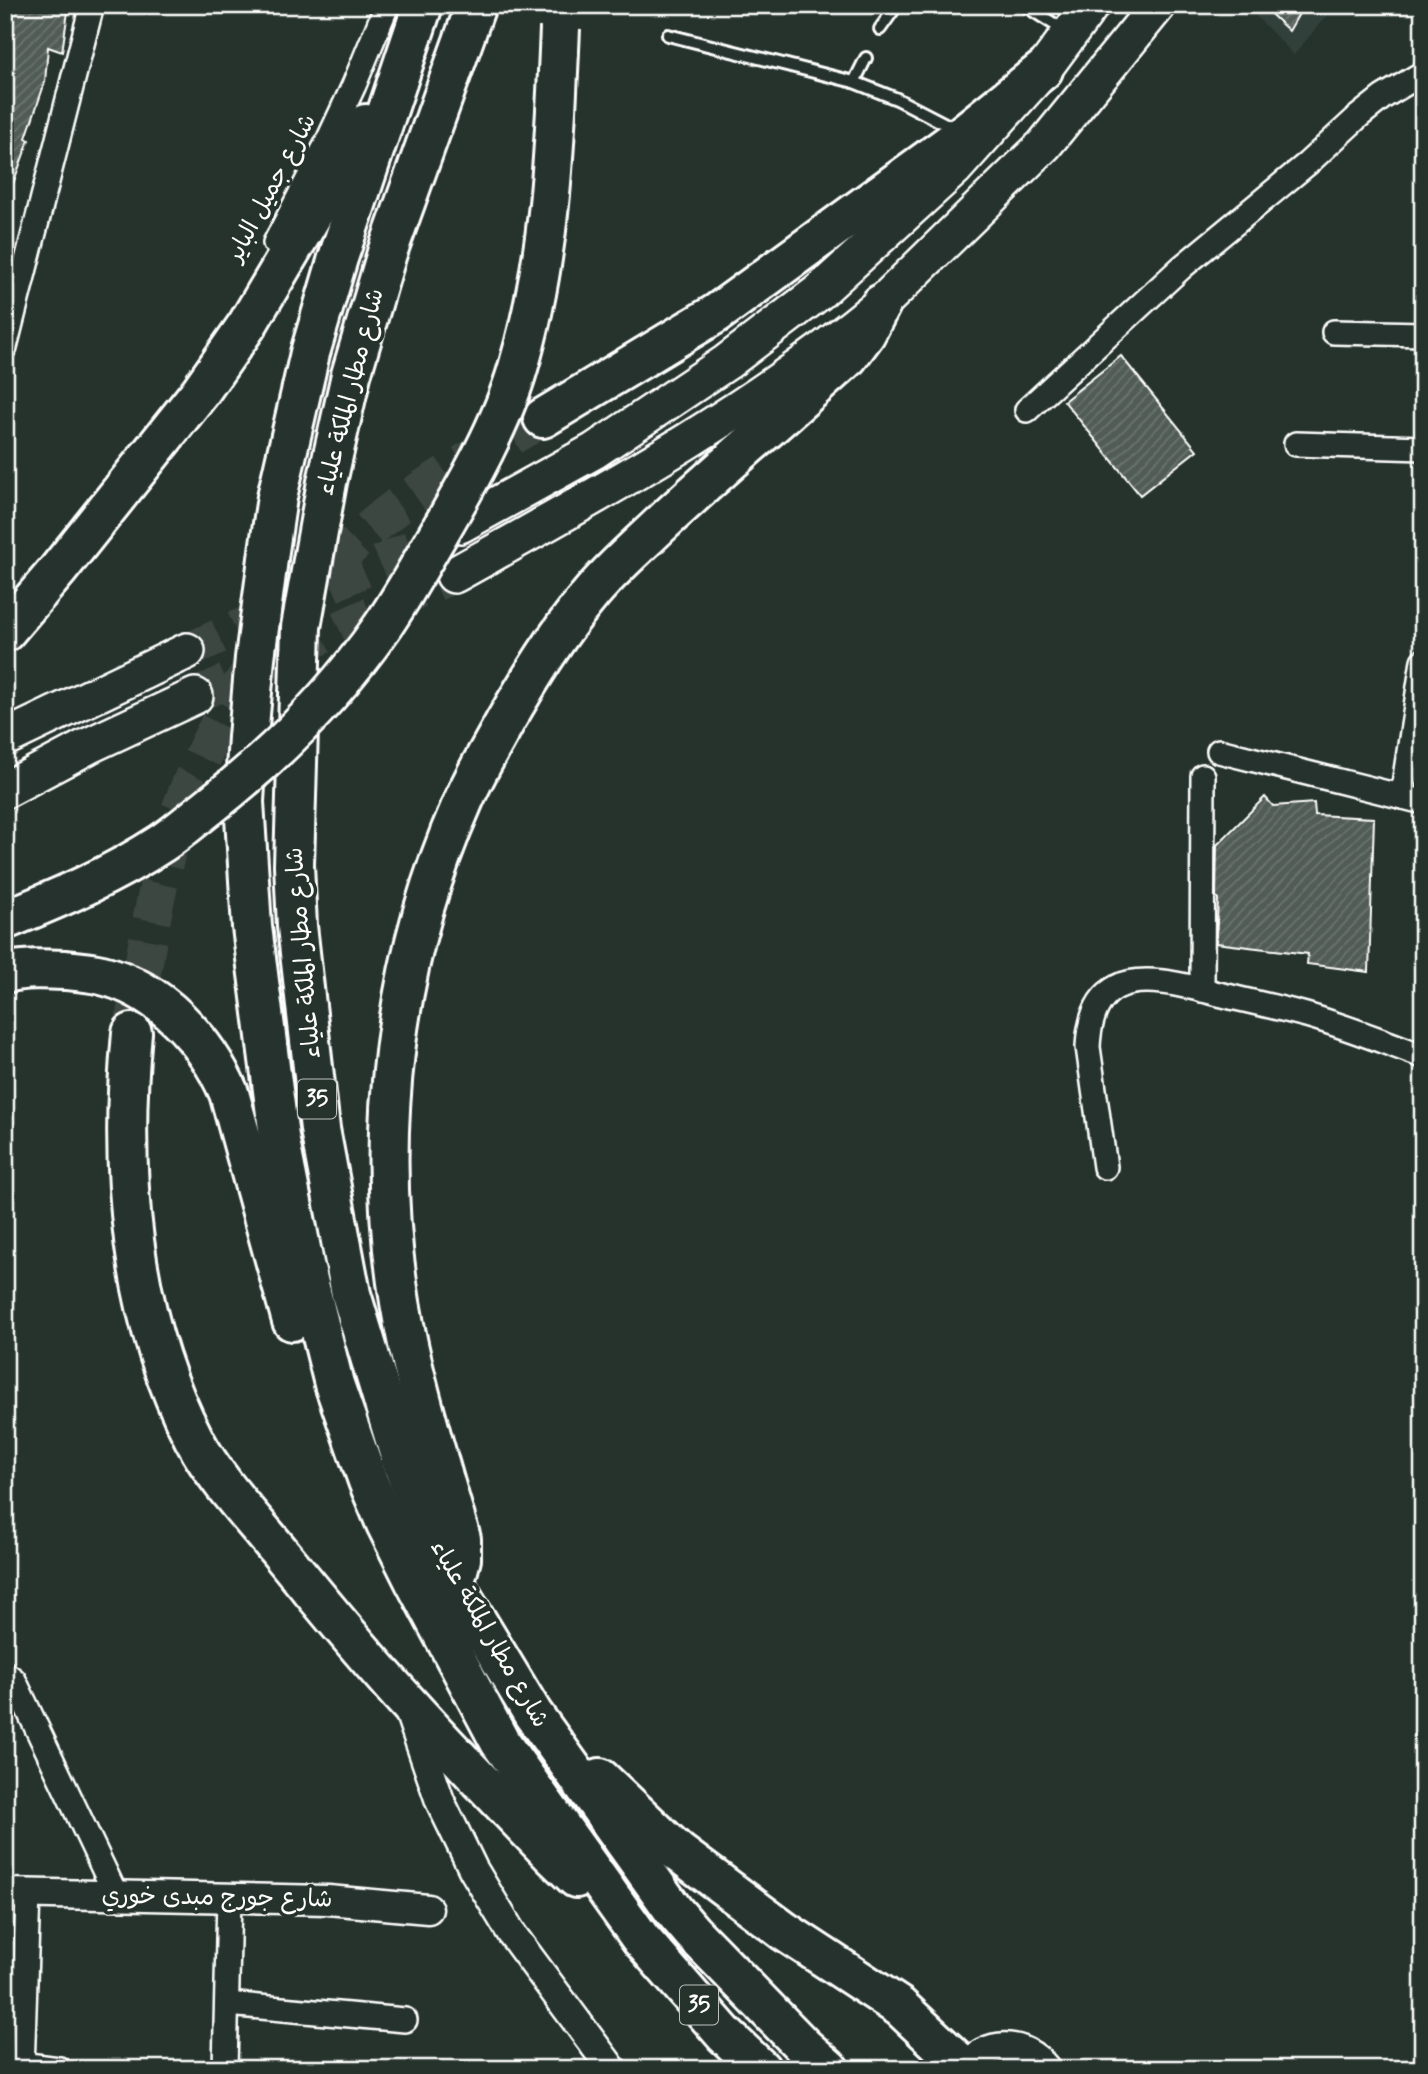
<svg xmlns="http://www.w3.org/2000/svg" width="1428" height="2074" font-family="Mynerve,'Playpen Sans Arabic',sans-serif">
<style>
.built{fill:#333f3a}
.building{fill:url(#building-hatch);stroke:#fff;stroke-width:2}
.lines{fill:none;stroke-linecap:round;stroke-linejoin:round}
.primary-tunnel{stroke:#3c4742;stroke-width:35;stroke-dasharray:35 18;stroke-linecap:butt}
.motorway-tunnel{stroke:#3c4742;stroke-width:38;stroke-dasharray:38 19;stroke-linecap:butt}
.service-casing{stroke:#fff;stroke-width:16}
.minor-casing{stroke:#fff;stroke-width:28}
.tertiary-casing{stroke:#fff;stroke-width:33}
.primary-casing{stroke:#fff;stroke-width:40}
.motorway-casing{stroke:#fff;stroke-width:44}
.service{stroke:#26332d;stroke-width:10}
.minor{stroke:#26332d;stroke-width:23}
.tertiary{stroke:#26332d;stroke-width:28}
.primary{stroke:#26332d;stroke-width:35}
.motorway{stroke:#26332d;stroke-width:38}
.motorway-bridge-casing{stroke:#fff;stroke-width:44;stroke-linecap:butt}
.motorway-bridge{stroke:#26332d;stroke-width:38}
.labels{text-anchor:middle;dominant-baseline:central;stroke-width:7;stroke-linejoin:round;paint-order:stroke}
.shield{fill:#26332d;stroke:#bec2c0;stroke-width:2}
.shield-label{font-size:23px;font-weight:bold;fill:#fff}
.street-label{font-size:24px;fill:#fff;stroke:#26332d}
</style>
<defs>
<pattern id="building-hatch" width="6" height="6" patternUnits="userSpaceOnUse" patternTransform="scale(1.75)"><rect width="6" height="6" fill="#515c57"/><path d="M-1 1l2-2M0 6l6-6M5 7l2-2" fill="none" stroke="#6b7470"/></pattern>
</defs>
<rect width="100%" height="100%" fill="#26332d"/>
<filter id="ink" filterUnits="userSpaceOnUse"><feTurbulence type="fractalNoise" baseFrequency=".0143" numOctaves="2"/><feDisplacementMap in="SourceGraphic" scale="14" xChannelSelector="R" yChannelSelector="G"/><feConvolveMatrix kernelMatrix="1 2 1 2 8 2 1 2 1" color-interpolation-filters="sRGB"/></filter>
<g filter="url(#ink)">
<path class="built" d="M1245,5H1335L1294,55Z"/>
<g class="building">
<path d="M16,5H69L62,52L48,47L45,82L26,138L29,140L7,200H5V35Z"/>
<path d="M1261,5H1304L1289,31Z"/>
<path d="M1121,356L1197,450L1140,495L1064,401Z"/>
<path d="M1265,797L1273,806L1314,803L1315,815L1374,818L1369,972L1307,964L1308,954L1216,943L1218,898L1216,897L1217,845Z"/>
</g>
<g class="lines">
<g class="primary-tunnel">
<path d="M187,651L451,530"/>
<path d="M195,696L454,575"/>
</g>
<path class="motorway-tunnel" d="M132,1033C142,973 151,914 166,855C199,732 289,592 389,513C437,476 491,448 543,418"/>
<g class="service-casing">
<g id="service">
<path d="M1024,5L1065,31"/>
<path d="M880,29L897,5"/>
<path d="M668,35L854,82L897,99L955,129"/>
<path d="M854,82L866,58"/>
</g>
</g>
<g class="minor-casing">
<g id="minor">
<path d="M275,243L326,145L354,85L387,5"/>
<path d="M1334,332L1423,334"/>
<path d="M5,347L92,5"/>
<path d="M1027,410L1182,267L1308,163L1359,116L1383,97L1423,73"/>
<path d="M1296,444L1423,448"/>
<path d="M1219,751L1423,802"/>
<path d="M1402,797L1423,661"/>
<path d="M1202,990L1203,776"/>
<path d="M1105,1167L1088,1047C1089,1025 1095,998 1117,987C1146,972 1197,989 1227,996C1253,1002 1280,1008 1306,1015C1345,1026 1384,1042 1423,1056"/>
<path d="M5,1673L14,1680L116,1895"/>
<path d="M227,2004L405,2020"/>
<path d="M5,2062L59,2069"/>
<path d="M22,2069L28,1894"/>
<path d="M225,2069L229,1897"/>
</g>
</g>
<g class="tertiary-casing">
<g id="tertiary">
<path d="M408,1708L440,1801L473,1869L512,1934L612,2069"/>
<path d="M5,1893L328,1900L428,1909"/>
<path d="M964,2069C987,2040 1023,2040 1046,2069"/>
</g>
</g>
<g class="primary-casing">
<g id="primary">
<path d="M460,525L594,451L727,362L819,292L955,168L1043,70L1091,5"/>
<path d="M454,575C601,493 751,412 881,304L1044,145L1158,5"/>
<path d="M5,738L187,651"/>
<path d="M5,790L88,746L195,696"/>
</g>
</g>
<g class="motorway-casing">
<g id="motorway">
<path d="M423,5L338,258L310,353L277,497L269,551L255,658L248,737L244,802L252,927L279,1137L304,1264L334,1384L368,1481L386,1524L414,1580L500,1742L641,1939L725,2035L761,2069"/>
<path d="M476,5L387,253L351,375L327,482L301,627L294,865L297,926L320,1129L351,1294L402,1463L419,1508L454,1583L533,1714L674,1911L692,1932L804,2047L829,2069"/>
<path d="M543,418L717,313L963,134L1043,70"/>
<path d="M5,632L58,570L200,392L247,325L366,124"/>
<path d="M5,973C25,968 45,969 65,970C77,971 90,972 102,975C160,989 206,1040 229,1093L292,1321"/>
<path d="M132,1033C119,1169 130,1316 194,1439C216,1481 254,1520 284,1557C324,1606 364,1655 407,1702C454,1754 503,1804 552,1855L576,1878"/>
<path d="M456,1578L461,1559V1539C439,1461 413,1382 400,1302C373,1137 394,958 462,804C474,775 491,748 506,720C531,677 557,634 589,596C610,570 636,548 661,524C722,467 786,414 848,357L866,333L881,304"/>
<path d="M600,1778L678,1852L784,1931L900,2007L965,2068"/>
</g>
</g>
<use href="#service" class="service"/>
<use href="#minor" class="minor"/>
<use href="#tertiary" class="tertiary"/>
<use href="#primary" class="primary"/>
<use href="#motorway" class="motorway"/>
<g class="motorway-bridge-casing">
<path id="motorway-bridge" d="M5,920C59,898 112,876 162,843C177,833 192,820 206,809C273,757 333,697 382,627C403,597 421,563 440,531C469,481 502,423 518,368C551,257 555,143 560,28"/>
</g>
<use href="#motorway-bridge" class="motorway-bridge"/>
</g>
</g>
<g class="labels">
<g class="shield">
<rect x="298" y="1079.5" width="38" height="39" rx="5"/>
<rect x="680" y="1985.5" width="38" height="39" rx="5"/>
</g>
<g class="shield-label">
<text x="317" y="1099">35</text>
<text x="699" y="2005">35</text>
</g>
<g class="street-label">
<text transform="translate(272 188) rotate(-62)">شارع جميل الباير</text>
<text transform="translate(351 392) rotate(-76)">شارع مطار الملكة علياء</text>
<text transform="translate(304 953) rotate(-95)">شارع مطار الملكة علياء</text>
<text transform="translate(489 1634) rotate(60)">شارع مطار الملكة علياء</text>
<text transform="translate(217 1898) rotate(1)">شارع جورج مبدى خوري</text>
</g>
</g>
<rect width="1428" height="2074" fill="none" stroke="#26332d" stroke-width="28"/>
<rect x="14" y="14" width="1400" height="2046" fill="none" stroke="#fff" stroke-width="2.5" filter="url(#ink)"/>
</svg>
